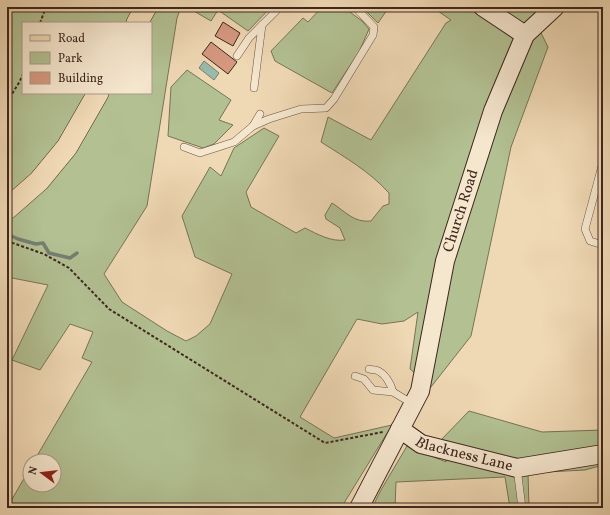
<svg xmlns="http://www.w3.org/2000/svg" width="610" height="515" font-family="Vollkorn,serif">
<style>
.green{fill:#b2c092;stroke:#787358;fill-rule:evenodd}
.water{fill:#9abaac;stroke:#757f73}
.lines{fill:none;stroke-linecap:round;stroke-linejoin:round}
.stream{stroke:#757f73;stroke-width:3.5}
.building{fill:#d5987f;stroke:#3e261d}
.lane-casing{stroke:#6a5243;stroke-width:8}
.secondary-casing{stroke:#3e261d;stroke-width:20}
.primary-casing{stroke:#3e261d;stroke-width:22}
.path{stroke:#3e261d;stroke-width:2;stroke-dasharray:3 2;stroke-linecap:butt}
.lane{stroke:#f5e6ce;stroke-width:7}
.secondary{stroke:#f5e6ce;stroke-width:18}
.primary{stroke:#efd8b4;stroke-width:21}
.labels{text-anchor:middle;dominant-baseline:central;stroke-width:4;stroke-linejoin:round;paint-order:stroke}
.street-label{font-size:15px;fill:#3e261d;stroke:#f5e6ce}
</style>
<rect width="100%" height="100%" fill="#efd8b4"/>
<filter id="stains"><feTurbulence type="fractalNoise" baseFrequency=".005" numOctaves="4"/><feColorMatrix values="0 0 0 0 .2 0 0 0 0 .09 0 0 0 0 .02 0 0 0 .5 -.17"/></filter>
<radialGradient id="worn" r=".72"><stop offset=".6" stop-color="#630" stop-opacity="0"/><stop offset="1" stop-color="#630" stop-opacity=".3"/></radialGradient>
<g class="green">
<path d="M7,7H181L177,18L147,206L104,274L122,302L167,331L186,341L196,336L210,324L232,274L195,257L182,216L210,167L221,176L234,148L264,128L279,136L246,192L251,207L296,233L305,228C317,234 331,242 345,240L340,228L326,219L325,215L332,203C346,212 354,223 371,221L383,206L389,204V193C369,171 346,158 321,142L328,117L371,140L446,23L451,20L432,7H555L538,27L548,47L511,147L471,336L431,387L410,369L418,312L404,321L382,324L357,319L300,417L334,438L392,425L341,508H7L30,468V485H54V461H34L92,362L82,358L93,332L70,324L40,370L12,360L48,285L7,277ZM23,23H151V93H23Z"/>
<path d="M187,7H271L248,31L218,10L211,21Z"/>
<path d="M322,7H343L362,21L369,29L359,52L332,93L275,61L271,51L303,18L308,22Z"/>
<path d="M362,7H389L378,23Z"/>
<path d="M187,70L231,100L219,120L233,125L214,144L203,148L168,136L171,87Z"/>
<path d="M469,411L542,432L603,430V465L585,470L528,473L529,508H510L505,477L396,482L395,508H372L381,490L407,446L446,462L441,440Z"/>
</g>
<path class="water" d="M204,61L219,73L214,80L199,68Z"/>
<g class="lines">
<path class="stream" d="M7,234L18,239L36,244L43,243L49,253L70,258L77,253"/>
</g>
<g class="building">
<path d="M223,22L240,33L233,46L215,36Z"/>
<path d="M211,42L237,62L228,74L202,54Z"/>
</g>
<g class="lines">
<g class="lane-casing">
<g id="lane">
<path d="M237,56L249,38L280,7"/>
<path d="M254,88L262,25"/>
<path d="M253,126L269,119L301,109L326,108L334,99L373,35L374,27L355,7"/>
<path d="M184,147L200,153L234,142L253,126L260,114"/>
<path d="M603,162L585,229L590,241L603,245"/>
<path d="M369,369C372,370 374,370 376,370C385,373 391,384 393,392"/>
<path d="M355,376L364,379L373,390L393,392L413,404"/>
<path d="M517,468L522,508"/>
</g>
</g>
<g class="secondary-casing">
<g id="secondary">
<path d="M483,7L525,35"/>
<path id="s1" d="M400,429L421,444L517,468L603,454"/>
<path id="s2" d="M359,508L420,391L445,261L493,111L525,35L555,7"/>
</g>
</g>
<g class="primary-casing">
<g id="primary">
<path d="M137,23L146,7"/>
<path d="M7,209L39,181L67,147L98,93"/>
</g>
</g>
<g class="path">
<path d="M40,23L46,7"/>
<path d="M7,102L20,81L23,74"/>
<path d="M7,241L44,254L69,268L109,309L325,443L383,432"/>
</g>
<use href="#lane" class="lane"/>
<use href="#secondary" class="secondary"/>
<use href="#primary" class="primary"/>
</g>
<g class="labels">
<g class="street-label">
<text stroke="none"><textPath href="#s2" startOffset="317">Church Road</textPath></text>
<text stroke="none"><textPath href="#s1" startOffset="70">Blackness Lane</textPath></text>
</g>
</g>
<rect width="610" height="515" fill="none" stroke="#efd8b4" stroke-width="24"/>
<rect x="8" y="8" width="594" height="499" fill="none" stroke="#3e261d" stroke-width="2"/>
<rect x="12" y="12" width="586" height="491" fill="none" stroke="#3e261d"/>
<rect x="22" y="22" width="130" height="72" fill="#f5e6ce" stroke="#ac9987"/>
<rect x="30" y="35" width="20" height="6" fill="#efd8b4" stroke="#ac9987"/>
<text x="58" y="42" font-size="12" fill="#3e261d">Road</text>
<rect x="30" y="52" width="20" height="12" fill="#b2c092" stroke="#ac9987"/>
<text x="58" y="62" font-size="12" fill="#3e261d">Park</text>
<rect x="30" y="72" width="20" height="12" fill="#d5987f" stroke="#ac9987"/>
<text x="58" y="82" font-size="12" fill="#3e261d">Building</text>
<g transform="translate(42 473) rotate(285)"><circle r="19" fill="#f5e6ce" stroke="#ac9987"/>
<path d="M0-3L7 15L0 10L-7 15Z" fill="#8f2418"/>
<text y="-6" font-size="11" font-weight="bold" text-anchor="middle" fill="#3e261d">N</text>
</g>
<rect width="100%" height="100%" filter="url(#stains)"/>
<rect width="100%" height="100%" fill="url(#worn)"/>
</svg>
